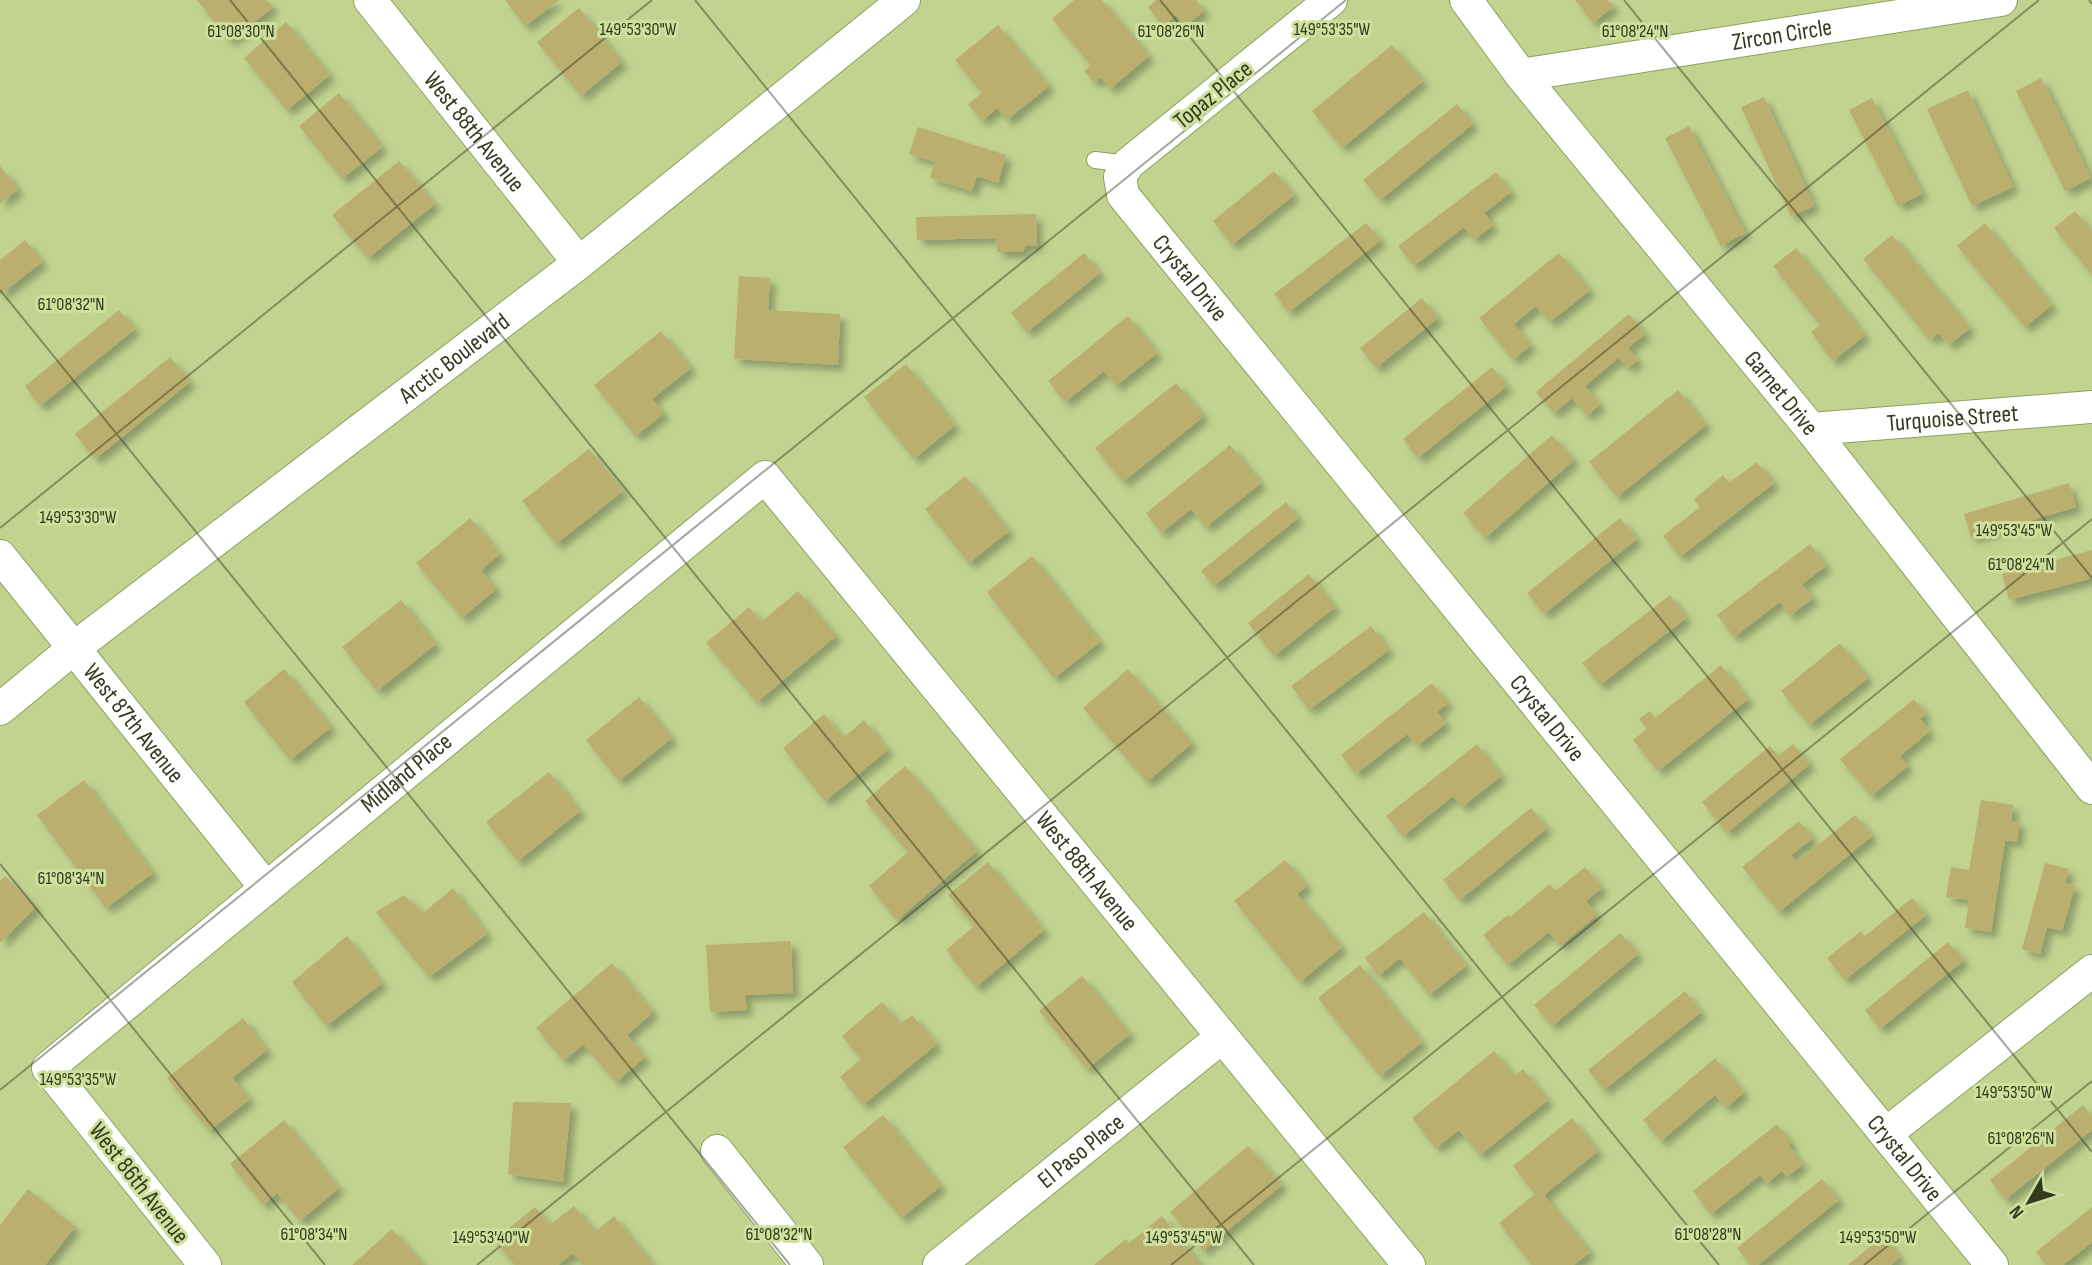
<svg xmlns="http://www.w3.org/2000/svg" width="2092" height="1265" font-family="'Sofia Sans Condensed',sans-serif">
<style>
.building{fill:#baaf6e;filter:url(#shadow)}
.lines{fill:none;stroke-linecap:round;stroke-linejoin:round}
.lane-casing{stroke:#909f5f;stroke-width:18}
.street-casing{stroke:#909f5f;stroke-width:34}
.lane{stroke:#fff;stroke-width:16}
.street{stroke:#fff;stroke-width:32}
.ticks{fill:none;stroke:#333a1f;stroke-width:2;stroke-opacity:0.45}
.labels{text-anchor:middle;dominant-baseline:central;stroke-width:6;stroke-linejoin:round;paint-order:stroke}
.street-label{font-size:24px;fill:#333a1f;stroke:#cfe09d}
.ticks-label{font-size:18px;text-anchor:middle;fill:#333a1f;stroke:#cfe09d;stroke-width:6;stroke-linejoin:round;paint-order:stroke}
</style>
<defs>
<filter id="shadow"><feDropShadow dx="6" dy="6" stdDeviation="3.5" flood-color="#0004"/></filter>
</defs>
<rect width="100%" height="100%" fill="#c2d390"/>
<g class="building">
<path d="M197,0H267L273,7L230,41Z"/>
<path d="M505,0H559L525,26Z"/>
<path d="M1074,0H1102L1149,56L1110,89L1101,77L1095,83L1084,71L1091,65L1052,19Z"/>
<path d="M1156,0H1196L1204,11L1185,26L1176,15L1163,26L1148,7Z"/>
<path d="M1575,0H1608L1614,6L1593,23Z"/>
<path d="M579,8L622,62L581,96L537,42Z"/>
<path d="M286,22L330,75L287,110L244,58Z"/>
<path d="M998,25L1049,86L1007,120L997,108L982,121L968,104L982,93L955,60Z"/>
<path d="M1392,45L1423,81L1342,148L1312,111Z"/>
<path d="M2041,78L2091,178L2065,191L2016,91Z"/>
<path d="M1968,90L2013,187L1972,206L1927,109Z"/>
<path d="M339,93L382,147L342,179L299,126Z"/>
<path d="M1764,97L1814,206L1791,216L1741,107Z"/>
<path d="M1872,98L1922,194L1898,206L1849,110Z"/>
<path d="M1457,104L1473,124L1380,200L1363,180Z"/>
<path d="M1689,126L1745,233L1721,246L1665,138Z"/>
<path d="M918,127L1006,155L998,183L977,176L972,191L930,178L935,162L909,154Z"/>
<path d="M399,161L435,204L368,258L332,215Z"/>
<path d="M0,166L18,189L0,204Z"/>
<path d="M1274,171L1294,195L1232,245L1213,221Z"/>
<path d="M1496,172L1511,192L1484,213L1493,225L1474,240L1464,227L1414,266L1398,246Z"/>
<path d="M2075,211L2092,233V275L2054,228Z"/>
<path d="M1036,214L1037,246H1025L1023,252H997L996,238L917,240L916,217Z"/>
<path d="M1366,223L1381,240L1289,312L1274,294Z"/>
<path d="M1985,223L2052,305L2025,327L1957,246Z"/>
<path d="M1892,235L1970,328L1949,345L1938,333L1930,340L1863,259Z"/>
<path d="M25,240L42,262L0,295V260Z"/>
<path d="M1796,248L1865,335L1833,361L1811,332L1820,325L1773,266Z"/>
<path d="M1084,253L1100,273L1027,332L1011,313Z"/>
<path d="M1559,253L1590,290L1550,322L1536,306L1514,324L1531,345L1513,360L1479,318Z"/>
<path d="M739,276L770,278L768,310L840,314L838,365L734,359Z"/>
<path d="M1422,298L1438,318L1376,368L1360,348Z"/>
<path d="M119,310L135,329L40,406L25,386Z"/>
<path d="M1629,314L1645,334L1628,348L1638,360L1628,368L1618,358L1585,386L1600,404L1587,416L1572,398L1554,413L1536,392Z"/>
<path d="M1128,316L1157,353L1116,386L1104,371L1065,402L1048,381Z"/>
<path d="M661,331L691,368L652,399L664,413L636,436L594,385Z"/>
<path d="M170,357L190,382L95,459L75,434Z"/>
<path d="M906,364L955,425L914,459L864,397Z"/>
<path d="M1492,367L1507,386L1418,458L1403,439Z"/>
<path d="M1176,383L1204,416L1123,482L1095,448Z"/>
<path d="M1678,390L1706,425L1617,497L1589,462Z"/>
<path d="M1552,435L1574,460L1485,538L1463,513Z"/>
<path d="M1230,445L1261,483L1206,527L1191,509L1161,533L1146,513Z"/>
<path d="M589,449L623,491L556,544L522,501Z"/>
<path d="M1757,462L1774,483L1680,557L1663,536L1700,507L1694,499L1723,475L1729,483Z"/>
<path d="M965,476L1009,531L969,563L925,509Z"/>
<path d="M2069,483L2076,507L1971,538L1964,514Z"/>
<path d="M1286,502L1298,518L1214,586L1201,571Z"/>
<path d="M470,518L500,554L481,570L496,589L462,618L416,563Z"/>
<path d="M1620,518L1637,539L1544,614L1527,593Z"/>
<path d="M1810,544L1826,566L1802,584L1813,598L1790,616L1780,602L1734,637L1717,615Z"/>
<path d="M2092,550V578L2009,600L2002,574Z"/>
<path d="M1032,556L1100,642L1054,678L987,592Z"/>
<path d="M1309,574L1335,607L1274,656L1248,623Z"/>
<path d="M798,591L836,636L757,702L706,643L749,607L761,622Z"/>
<path d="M1670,595L1686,618L1600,685L1582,663Z"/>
<path d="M401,600L436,644L377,691L342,647Z"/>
<path d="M1371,626L1389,650L1309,710L1291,686Z"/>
<path d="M1840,643L1868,678L1809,725L1781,691Z"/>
<path d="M1721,665L1748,699L1658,771L1633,740L1647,729L1639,719L1650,711L1655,718Z"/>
<path d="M284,669L331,727L290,760L244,702Z"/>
<path d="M1128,669L1192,743L1147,782L1083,708Z"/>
<path d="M1432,683L1448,703L1437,712L1446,723L1417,746L1407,734L1356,774L1341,755Z"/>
<path d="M639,697L672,738L619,781L586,740Z"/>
<path d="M1914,699L1926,714L1920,719L1930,731L1900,756L1908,766L1871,796L1840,759Z"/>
<path d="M824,714L843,738L864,720L888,750L825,801L783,748Z"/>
<path d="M1477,744L1501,776L1462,807L1453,796L1403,836L1386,816Z"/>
<path d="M1793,744L1810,764L1727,833L1702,802L1770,746L1778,756Z"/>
<path d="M905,766L977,851L897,920L869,886L908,852L865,801Z"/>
<path d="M549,772L580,811L518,861L486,822Z"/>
<path d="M84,780L153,873L106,908L37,815Z"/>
<path d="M1981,800L2013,805L2011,822L2020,821L2017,842L2005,840L1991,932L1965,928L1969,900L1946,897L1951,867L1969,870Z"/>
<path d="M1531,808L1547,828L1460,900L1443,880Z"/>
<path d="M1855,815L1872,836L1779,912L1742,867L1799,821L1813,838L1791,855L1797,862Z"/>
<path d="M1285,860L1307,886L1297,894L1342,947L1300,982L1234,901Z"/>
<path d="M988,862L1044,930L976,987L946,950L974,926L948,895Z"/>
<path d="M2045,863L2069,869L2065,883L2075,886L2062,931L2047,927L2040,954L2022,949Z"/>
<path d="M1585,867L1602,888L1586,901L1597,915L1560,946L1549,932L1508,965L1483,935L1508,915L1510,917L1550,884L1556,891Z"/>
<path d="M5,876L36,907L0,943V881Z"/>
<path d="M453,888L487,934L429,977L376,912L404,895L423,913Z"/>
<path d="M1912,898L1926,915L1845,980L1827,958L1861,931L1865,936Z"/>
<path d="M1424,912L1466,966L1429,995L1400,958L1378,976L1365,958Z"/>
<path d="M1620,933L1638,954L1552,1026L1534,1005Z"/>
<path d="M347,936L382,983L326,1026L292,982Z"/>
<path d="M791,941L793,993L745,995L747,1010L710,1012L706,945Z"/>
<path d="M1948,942L1964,960L1880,1029L1865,1010Z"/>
<path d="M612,963L653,1012L627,1035L645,1057L616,1082L583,1044L564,1061L536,1028Z"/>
<path d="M1360,965L1422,1042L1380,1076L1318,998Z"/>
<path d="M1082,976L1130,1034L1087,1069L1039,1011Z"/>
<path d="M1685,991L1701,1012L1604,1090L1588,1070Z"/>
<path d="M882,1002L900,1024L912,1015L937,1044L863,1105L840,1077L861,1059L842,1036Z"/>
<path d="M243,1018L267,1050L232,1078L250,1099L209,1131L167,1078Z"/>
<path d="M1494,1051L1514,1076L1523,1069L1548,1100L1480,1155L1459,1130L1436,1148L1412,1118Z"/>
<path d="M1715,1058L1744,1092L1726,1108L1715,1095L1661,1141L1643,1120Z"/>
<path d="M513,1102L571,1103L563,1182L508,1174Z"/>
<path d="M2083,1105L2092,1117V1130L2005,1200L1990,1180Z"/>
<path d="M883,1115L941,1186L901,1218L843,1147Z"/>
<path d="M1572,1118L1598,1151L1544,1195L1590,1252L1574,1265H1532L1499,1223L1535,1194L1513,1166Z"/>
<path d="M284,1120L339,1188L300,1221L277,1193L263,1205L230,1164Z"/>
<path d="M1777,1124L1792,1143L1788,1145L1803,1164L1787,1177L1782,1171L1767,1183L1760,1175L1711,1214L1693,1191Z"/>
<path d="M1248,1146L1282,1185L1203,1251L1170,1212Z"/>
<path d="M1822,1179L1839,1200L1758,1265H1751L1737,1248Z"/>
<path d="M28,1189L75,1227L45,1265H0V1225Z"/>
<path d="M574,1206L595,1232L614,1216L653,1265H583L573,1253L558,1265H515L494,1240L535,1207L550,1225Z"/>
<path d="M2092,1207V1242L2063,1265H2046L2036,1252Z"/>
<path d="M1162,1216L1201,1265H1094L1126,1239L1129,1243Z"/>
<path d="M392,1229L424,1265H352Z"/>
<path d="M1883,1236L1900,1257L1891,1265H1848Z"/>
</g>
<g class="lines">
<g class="lane-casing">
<path id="lane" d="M1095,160L1128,164"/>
</g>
<g class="street-casing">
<g id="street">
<path id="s1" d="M370,0L579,263"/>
<path id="s2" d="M1331,0L1128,164L1120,177L1123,195L1992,1265"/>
<path id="s3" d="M1466,0L1521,75L1811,429L2092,788"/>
<path id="s4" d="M1521,75L2001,0"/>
<path id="s5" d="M1811,429L2092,407"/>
<path id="s6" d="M0,556L266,888"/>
<path id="s7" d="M0,709L74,648L579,263L904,0"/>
<path d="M1887,1133L2092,971"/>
<path d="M717,1151L807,1265"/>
<path id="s8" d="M205,1265L48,1068L765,477L1409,1265"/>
<path id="s9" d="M939,1265L1222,1037"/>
</g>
</g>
<use href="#lane" class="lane"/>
<use href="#street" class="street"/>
</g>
<path class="ticks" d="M230,0L1254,1265M695,0L1719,1265M1160,0L2092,1152M1624,0L2092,578M2089,0L2092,4M0,290L790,1265M0,528L652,0M0,864L325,1265M0,1090L1346,0M477,1265L2039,0M1171,1265L2092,519M1864,1265L2092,1081"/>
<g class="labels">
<g class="street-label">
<text stroke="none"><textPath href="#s4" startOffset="264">Zircon Circle</textPath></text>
<text transform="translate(1213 95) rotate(-39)">Topaz Place</text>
<text stroke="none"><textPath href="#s1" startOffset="168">West 88th Avenue</textPath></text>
<text stroke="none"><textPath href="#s2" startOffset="401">Crystal Drive</textPath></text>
<text stroke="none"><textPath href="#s7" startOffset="574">Arctic Boulevard</textPath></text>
<text stroke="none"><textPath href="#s3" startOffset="504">Garnet Drive</textPath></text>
<text stroke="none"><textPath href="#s5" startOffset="142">Turquoise Street</textPath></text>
<text stroke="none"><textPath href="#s2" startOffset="968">Crystal Drive</textPath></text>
<text stroke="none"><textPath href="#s6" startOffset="214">West 87th Avenue</textPath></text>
<text stroke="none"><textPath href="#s8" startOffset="716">Midland Place</textPath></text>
<text stroke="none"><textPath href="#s8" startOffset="1690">West 88th Avenue</textPath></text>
<text stroke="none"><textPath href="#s9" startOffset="182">El Paso Place</textPath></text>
<text stroke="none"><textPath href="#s2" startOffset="1535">Crystal Drive</textPath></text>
<text transform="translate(139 1183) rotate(52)">West 86th Avenue</text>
</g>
</g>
<g class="ticks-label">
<text x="638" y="35">149°53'30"W</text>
<text x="1332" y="35">149°53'35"W</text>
<text x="241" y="37">61°08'30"N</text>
<text x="1171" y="37">61°08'26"N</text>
<text x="1635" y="37">61°08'24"N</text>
<text x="71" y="310">61°08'32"N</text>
<text x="78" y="523">149°53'30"W</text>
<text x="2014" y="536">149°53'45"W</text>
<text x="2021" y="570">61°08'24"N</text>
<text x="71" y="884">61°08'34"N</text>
<text x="78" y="1085">149°53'35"W</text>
<text x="2014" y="1098">149°53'50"W</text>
<text x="2021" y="1144">61°08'26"N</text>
<text x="314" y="1240">61°08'34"N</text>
<text x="779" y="1240">61°08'32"N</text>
<text x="1708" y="1240">61°08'28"N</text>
<text x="491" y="1243">149°53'40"W</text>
<text x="1184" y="1243">149°53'45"W</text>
<text x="1878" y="1243">149°53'50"W</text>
</g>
<g transform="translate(2029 1202) rotate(231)" stroke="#cfe09d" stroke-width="5" paint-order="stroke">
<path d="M0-5L12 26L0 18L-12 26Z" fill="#333a1f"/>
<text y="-10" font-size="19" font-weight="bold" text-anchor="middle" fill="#333a1f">N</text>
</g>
</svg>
